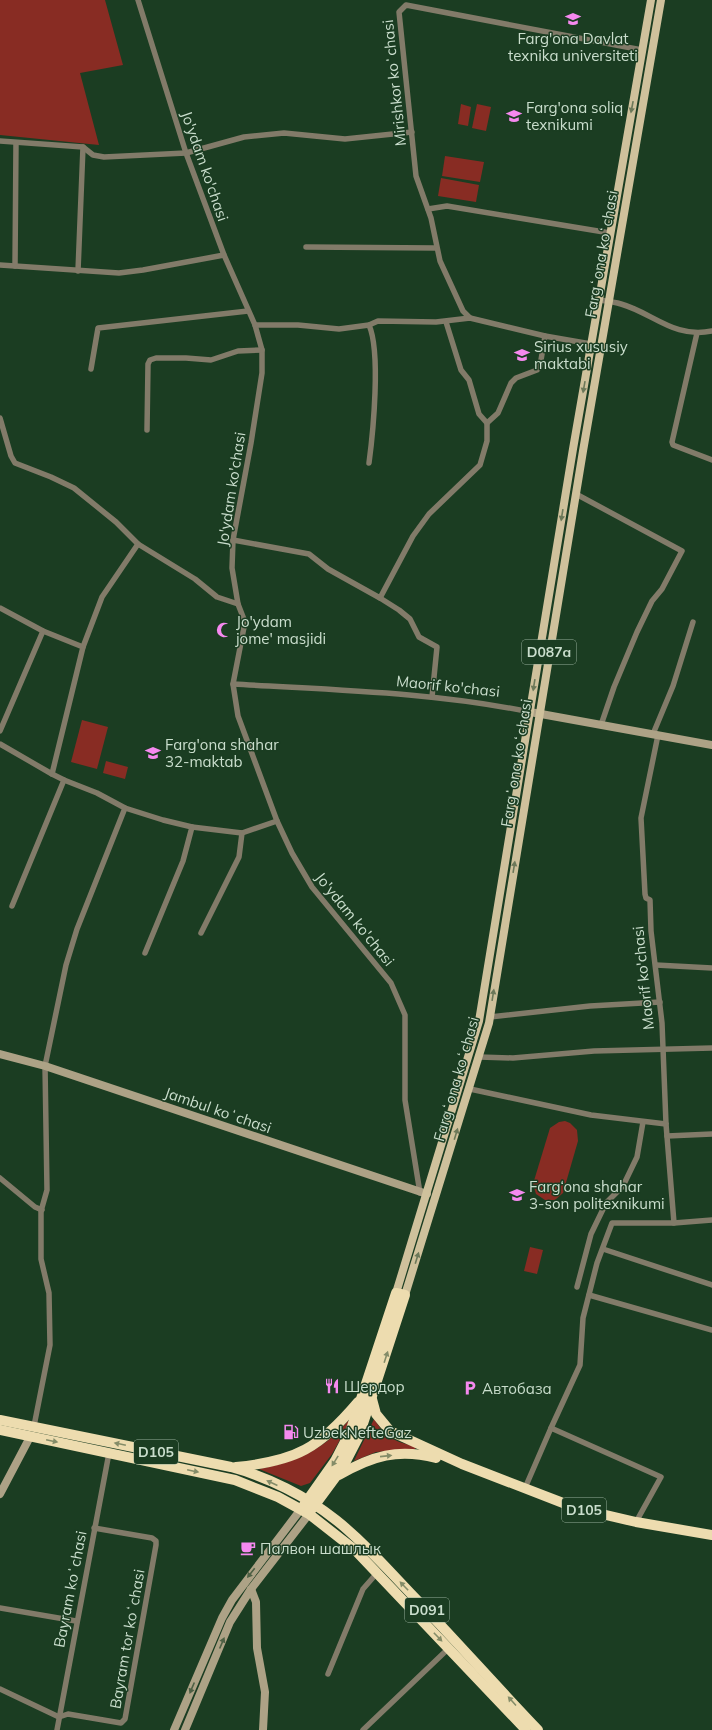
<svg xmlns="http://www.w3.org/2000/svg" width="712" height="1730" font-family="Mulish,sans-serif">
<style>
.green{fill:#882c23}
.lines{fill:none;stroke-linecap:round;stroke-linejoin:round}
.street{stroke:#827b69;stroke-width:5.5}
.secondary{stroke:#ada286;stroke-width:8}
.primary{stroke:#cfc19c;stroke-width:8}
.highway{stroke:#eddcaf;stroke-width:10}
.oneway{fill:#6c7859}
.oneway2{fill:#848c68}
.oneway3{fill:#4e6045}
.labels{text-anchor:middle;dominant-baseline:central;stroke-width:3;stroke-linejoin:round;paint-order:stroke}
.shield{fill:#1b3d22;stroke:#96ae9a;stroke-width:1}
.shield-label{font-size:14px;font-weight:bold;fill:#cadecd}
.poi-label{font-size:15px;fill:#cadecd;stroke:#1b3d22;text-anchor:start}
.street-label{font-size:15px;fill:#cadecd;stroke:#1b3d22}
</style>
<rect width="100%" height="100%" fill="#1b3d22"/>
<g class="green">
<path d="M0,0H105L123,65L80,73L99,145L0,135Z"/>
<path d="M461,104L471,107L468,126L458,124Z"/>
<path d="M477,104L491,107L486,131L472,128Z"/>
<path d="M445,156L484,162L480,182L442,176Z"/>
<path d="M441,178L479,185L476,202L438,196Z"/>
<path d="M82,720L108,727L97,769L71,762Z"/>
<path d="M106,761L128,767L125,779L103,773Z"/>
<path d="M565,1121L570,1123L577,1130L578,1141L563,1193L555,1200H545L536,1194L533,1184L550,1128L559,1122Z"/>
<path d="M530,1247L543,1250L537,1274L524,1271Z"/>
<path d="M374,1419C387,1439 392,1440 416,1447L415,1449L376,1452L354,1461Z"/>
<path d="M348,1421L350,1422L332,1454L310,1483L301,1486L259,1469C295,1462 324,1450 348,1421Z"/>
</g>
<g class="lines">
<g class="street">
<path d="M138,0L186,153L224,255L255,325L262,350V373L251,443L233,540L232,568L238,604L245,622L233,684L238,716L277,821L292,853L312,887L391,983L405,1015V1100L420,1193"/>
<path d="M0,141L83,147L93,155L104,157L186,153L244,137L284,133L345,139L412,132"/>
<path d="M428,209L447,206L610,233"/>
<path d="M306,247L436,248"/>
<path d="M0,265L119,273L143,270L224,255"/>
<path d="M15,266L16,143"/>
<path d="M78,271L83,147"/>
<path d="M599,300C606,301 614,302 621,304C653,313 674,339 712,331"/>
<path d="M470,318L463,311L440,261L431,218L416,176L399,12L406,5L642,50"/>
<path d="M255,325H298L339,329L369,325L378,321L436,322L470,318L545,336L591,344"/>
<path d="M697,333L672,442L673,445L712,460"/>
<path d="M91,369L98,328L248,311"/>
<path d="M0,418L11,456L15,463L51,477L74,488L116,522L138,544L195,579L217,597L238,604"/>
<path d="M487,423L498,413L511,383L516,378L537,370L540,366L545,336"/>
<path d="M147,430L148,364L150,360L156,358H186L211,360L238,351L262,350"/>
<path d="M369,463C373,433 381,352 369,325"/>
<path d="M576,494L682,551L662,589L652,601L637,632L614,687L601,725"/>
<path d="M233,540L309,554L328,569L380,598L413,536L429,514L480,465L487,441V423L479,414L469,380L461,370L446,322"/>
<path d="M380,598L399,610L410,619L419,637L437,647L432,697"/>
<path d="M0,608L43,631L83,647L52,774L0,744"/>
<path d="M83,647L102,597L138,544"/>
<path d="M233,684C332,690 432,692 530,712"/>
<path d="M0,731L43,631"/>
<path d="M653,734L673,686L693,622"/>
<path d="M658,735L641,818L645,894L646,898L650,900L651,931L662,1023L666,1124L674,1223"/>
<path d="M125,808L163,820L192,827L183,861L145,953"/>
<path d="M192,827L242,833L277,821"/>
<path d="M12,906L64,780L52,774"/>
<path d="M201,933L239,857L242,833"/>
<path d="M656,965L712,968"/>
<path d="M490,1017L590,1006L660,1002"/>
<path d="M479,1057L513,1058L594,1051L712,1048"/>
<path d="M470,1089L591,1115L666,1124"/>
<path d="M667,1136L712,1134"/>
<path d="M0,1178L35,1207L42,1210"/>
<path d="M603,1249L712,1285"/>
<path d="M577,1287L591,1234L606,1203L623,1186L637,1157L643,1122"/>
<path d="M589,1295L712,1330"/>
<path d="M34,1426L50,1345L49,1293L41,1259V1211L47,1190L45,1066L66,965L77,929L125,808L97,793L64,780"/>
<path d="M551,1428L580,1365L583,1318L597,1263L612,1223H674L712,1220"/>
<path d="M525,1488L551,1428L661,1477L636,1522"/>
<path d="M0,1608L76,1621"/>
<path d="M328,1674L363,1589L377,1573"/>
<path d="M0,1689L59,1717L68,1714L121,1723L125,1719L156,1545V1541L152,1538L94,1528"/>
<path d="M57,1730L109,1453"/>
<path d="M363,1730L449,1648"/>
</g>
<g class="secondary">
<path d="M530,712L712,745"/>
<path d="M0,1054L45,1066L427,1194"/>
<path d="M0,1494L30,1437"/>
<path d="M251,1589L256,1602L257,1648L265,1692L263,1730"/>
<path d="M174,1730L222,1618L232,1600L301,1509"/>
<path d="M185,1730L230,1622L251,1589L309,1514"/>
</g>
<g class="primary">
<path d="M396,1293L479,1021L573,449L651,0"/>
<path d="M405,1295L489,1023L583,451L661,0"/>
</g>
<g class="highway">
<path d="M372,1399L376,1414L390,1431L462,1464L576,1508L636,1522L712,1535"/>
<path d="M0,1420L231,1467C268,1477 306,1496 336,1520C365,1543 390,1572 416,1599C457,1642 497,1687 538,1730"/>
<path d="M0,1430L235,1480L278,1497L309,1514L355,1550L526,1730"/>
<path d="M236,1467C297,1461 319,1448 358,1402"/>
<path d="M339,1475C372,1456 398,1448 436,1458"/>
<path d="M304,1505L335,1461L350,1432L396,1293L405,1295L359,1436L343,1467L312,1509"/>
</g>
</g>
<defs><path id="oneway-solid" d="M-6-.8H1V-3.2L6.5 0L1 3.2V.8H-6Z"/></defs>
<g class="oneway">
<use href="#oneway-solid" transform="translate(632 107) rotate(101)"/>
<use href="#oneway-solid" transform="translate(584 387) rotate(100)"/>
<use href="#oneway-solid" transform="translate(562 515) rotate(99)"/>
<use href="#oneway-solid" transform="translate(534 685) rotate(99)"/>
<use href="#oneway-solid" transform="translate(514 867) rotate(-81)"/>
<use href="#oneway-solid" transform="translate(493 995) rotate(-81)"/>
<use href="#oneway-solid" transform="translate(456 1134) rotate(-73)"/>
<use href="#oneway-solid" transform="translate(417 1258) rotate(-73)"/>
</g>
<g class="oneway2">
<use href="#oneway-solid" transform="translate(386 1357) rotate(-72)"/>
<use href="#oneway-solid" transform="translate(52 1441) rotate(12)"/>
<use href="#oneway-solid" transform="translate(120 1444) rotate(-168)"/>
<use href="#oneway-solid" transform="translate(386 1456) rotate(-6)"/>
<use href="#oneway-solid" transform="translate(335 1461) rotate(122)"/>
<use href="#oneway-solid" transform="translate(193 1471) rotate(12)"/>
<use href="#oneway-solid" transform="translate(272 1483) rotate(-155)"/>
<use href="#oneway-solid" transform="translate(404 1586) rotate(-134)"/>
<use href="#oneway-solid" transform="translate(438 1637) rotate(46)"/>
<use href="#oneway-solid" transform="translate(512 1701) rotate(-132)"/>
</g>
<g class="oneway3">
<use href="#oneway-solid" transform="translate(251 1573) rotate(128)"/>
<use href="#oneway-solid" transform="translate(222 1643) rotate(-67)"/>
<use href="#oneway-solid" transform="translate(192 1688) rotate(113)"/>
</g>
<defs>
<g id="university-bare" transform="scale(1.2)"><path d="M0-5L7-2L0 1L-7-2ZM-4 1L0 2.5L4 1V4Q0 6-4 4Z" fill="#f589ef" stroke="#1b3d22" stroke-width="2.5" paint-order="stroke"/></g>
<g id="school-bare" transform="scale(1.2)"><path d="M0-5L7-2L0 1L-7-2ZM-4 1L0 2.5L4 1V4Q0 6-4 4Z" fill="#f589ef" stroke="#1b3d22" stroke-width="2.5" paint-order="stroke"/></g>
<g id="mosque-bare" transform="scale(1.2)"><path d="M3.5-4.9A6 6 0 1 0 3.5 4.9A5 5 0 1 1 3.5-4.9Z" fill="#f589ef" stroke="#1b3d22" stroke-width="2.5" paint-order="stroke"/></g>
<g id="restaurant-bare" transform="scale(1.2)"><path d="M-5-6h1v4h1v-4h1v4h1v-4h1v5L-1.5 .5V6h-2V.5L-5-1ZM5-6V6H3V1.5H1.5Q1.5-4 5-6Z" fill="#f589ef" stroke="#1b3d22" stroke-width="2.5" paint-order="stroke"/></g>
<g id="parking-bare" transform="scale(1.2)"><path d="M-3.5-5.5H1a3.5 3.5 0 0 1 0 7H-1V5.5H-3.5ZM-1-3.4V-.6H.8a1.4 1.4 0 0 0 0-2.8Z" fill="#f589ef" stroke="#1b3d22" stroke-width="2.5" paint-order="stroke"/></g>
<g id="fuel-bare" transform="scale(1.2)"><path d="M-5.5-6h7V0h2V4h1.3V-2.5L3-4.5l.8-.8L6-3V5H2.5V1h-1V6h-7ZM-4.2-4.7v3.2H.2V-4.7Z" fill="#f589ef" stroke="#1b3d22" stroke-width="2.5" paint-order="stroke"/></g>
<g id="cafe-bare" transform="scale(1.2)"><path d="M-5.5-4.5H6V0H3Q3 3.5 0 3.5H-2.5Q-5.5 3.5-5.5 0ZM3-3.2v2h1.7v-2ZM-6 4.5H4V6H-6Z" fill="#f589ef" stroke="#1b3d22" stroke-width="2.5" paint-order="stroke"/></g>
</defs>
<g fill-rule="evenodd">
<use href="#university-bare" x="573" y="19"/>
<use href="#university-bare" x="514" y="116"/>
<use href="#school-bare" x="522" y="355"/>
<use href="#mosque-bare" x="224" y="630"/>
<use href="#school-bare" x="153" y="753"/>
<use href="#university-bare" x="517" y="1195"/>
<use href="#restaurant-bare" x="332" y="1386"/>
<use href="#parking-bare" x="470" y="1388"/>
<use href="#fuel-bare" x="291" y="1432"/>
<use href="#cafe-bare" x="248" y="1548"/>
</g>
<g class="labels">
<g class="shield">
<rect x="522" y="640" width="54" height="24" rx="3"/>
<rect x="134" y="1440" width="44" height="24" rx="3"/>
<rect x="562" y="1498" width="44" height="24" rx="3"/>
<rect x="405" y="1598" width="44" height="24" rx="3"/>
</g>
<g class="shield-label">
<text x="549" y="652">D087a</text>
<text x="156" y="1452">D105</text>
<text x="584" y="1510">D105</text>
<text x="427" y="1610">D091</text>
</g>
<g class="poi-label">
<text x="573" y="38" text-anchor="middle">Farg'ona Davlat<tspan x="573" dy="17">texnika universiteti</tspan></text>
<text x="526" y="107">Farg'ona soliq<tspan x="526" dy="17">texnikumi</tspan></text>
<text x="534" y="346">Sirius xususiy<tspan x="534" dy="17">maktabi</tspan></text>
<text x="236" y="621">Jo'ydam<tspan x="236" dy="17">jome' masjidi</tspan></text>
<text x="165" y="744">Farg'ona shahar<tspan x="165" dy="17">32-maktab</tspan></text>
<text x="529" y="1186">Farg‘ona shahar<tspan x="529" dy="17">3-son politexnikumi</tspan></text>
<text x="344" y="1386">Шердор</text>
<text x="482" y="1388">Автобаза</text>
<text x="303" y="1432">UzbekNefteGaz</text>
<text x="260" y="1548">Палвон шашлык</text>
</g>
<g class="street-label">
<text transform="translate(394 83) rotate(-96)">Mirishkor koʻchasi</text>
<text transform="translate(205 166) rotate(71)">Jo'ydam ko'chasi</text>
<text transform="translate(601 254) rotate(-80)">Fargʻona koʻchasi</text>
<text transform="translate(231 489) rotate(-81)">Jo'ydam ko'chasi</text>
<text transform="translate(448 686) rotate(6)">Maorif ko'chasi</text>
<text transform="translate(516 763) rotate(-81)">Fargʻona koʻchasi</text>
<text transform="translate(355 919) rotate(51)">Jo'ydam ko'chasi</text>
<text transform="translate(643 978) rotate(-96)">Maorif ko'chasi</text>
<text transform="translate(456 1079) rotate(-74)">Fargʻona koʻchasi</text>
<text transform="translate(218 1110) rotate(19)">Jambul koʻchasi</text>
<text transform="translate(70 1589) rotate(-79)">Bayram koʻchasi</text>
<text transform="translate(127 1639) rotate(-80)">Bayram tor koʻchasi</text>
</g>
</g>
</svg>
